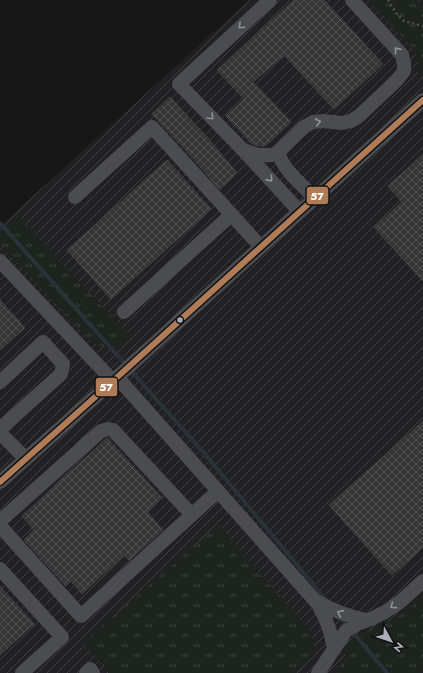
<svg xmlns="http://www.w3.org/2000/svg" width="423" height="673" font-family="Jost,sans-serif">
	<defs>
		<pattern id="industrial-furrows" width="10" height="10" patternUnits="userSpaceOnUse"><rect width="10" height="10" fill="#212123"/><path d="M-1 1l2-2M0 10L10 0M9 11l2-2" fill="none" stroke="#3e3f41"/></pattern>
		<pattern id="grass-tufts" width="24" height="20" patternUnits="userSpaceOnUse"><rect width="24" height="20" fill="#1d241e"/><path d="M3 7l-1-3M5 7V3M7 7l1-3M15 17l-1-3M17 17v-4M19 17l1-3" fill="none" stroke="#3b413d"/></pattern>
		<pattern id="building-cross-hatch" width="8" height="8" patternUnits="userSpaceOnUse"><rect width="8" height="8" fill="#353536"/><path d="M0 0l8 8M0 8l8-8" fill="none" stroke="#4f5051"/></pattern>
	</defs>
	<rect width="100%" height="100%" fill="#171717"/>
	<!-- industrial -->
	<path fill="url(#industrial-furrows)" d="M249,0H423V673H0V226Z"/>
	<!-- grass -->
	<path fill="url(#grass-tufts)" d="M369,0H416L423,8V70L417,75L419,68L417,57L410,45Z
		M18,216L130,336L120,346L104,347L91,341L0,245V234Z
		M218,525L310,631L314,647L307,662L294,673H109L83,643Z
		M423,596V669L420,673H337L345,656L349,644L363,633L376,629L405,612Z"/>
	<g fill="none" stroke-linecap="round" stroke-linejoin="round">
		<!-- stream -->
		<path stroke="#2a3239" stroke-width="4" d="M0,223L204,453L327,601
			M341,618L387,673"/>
	</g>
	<!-- building -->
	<path fill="url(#building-cross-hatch)" stroke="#3f4043" d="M294,0H324L383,64L334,109L284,55L253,82L291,122L270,142L265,145L259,146L251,143L226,116L244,99L217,70Z
		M170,97L207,137L237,173L219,189L192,157L152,114Z
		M423,154V281L374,227L402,202L388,186Z
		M167,160L211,209L111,299L67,250Z
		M0,300L25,328L0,350Z
		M423,421V547L392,575L329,505Z
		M107,438L162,498L147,512L163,530L129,560L124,555L82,594L71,581L66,586L24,540L34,530L22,516Z
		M0,586L34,624L0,655Z"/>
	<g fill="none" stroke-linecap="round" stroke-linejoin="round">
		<!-- path -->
		<path stroke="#4d4e52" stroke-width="2.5" stroke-dasharray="2 3" stroke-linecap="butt" d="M388,0L396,13L404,21L423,26"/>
		<!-- minor -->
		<path stroke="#4b4c50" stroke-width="14" d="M270,0L179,84L243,150L258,155H273L278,152L304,127L313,122L323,121L342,123L351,121L359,116L397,80L404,71V64L402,55L352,0
			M244,151L300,212
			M278,152C283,170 302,185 315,198
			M75,197L152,127L261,247
			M0,261L113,381
			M124,312L231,215
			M117,377L318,604C327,621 331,631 334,650
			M0,382L43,342L63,364L61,374L0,429
			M0,433L26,459
			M0,482L113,381L423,100
			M0,521L101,431L108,429L113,430L192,515
			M0,526L81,616L218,491
			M0,569L62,637L22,673
			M316,601C333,611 347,616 366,620
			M86,673L90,669L93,673
			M318,673L346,631L357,624L371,619L385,612L401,601L423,581"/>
		<defs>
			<path id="bus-1" d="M0,482L113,381L423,100"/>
		</defs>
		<!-- bus-1 casing -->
		<use href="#bus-1" stroke="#111113" stroke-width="9"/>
		<!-- bus-1 -->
		<use href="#bus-1" stroke="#b07c57" stroke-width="6"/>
	</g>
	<!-- one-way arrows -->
	<defs><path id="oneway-chevron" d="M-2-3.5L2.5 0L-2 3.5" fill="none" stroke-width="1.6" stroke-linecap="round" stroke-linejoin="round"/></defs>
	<g stroke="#8c9099">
		<use href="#oneway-chevron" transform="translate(241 26) rotate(137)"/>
		<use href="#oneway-chevron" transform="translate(397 50) rotate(-129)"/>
		<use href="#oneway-chevron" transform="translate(211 117) rotate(46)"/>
		<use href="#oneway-chevron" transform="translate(318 122) rotate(-11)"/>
		<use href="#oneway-chevron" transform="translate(270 179) rotate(48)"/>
		<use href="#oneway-chevron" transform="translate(393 606) rotate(144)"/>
		<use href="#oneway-chevron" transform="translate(340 613) rotate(-156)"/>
	</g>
	<!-- markers -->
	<circle fill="#a8adb8" stroke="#111113" stroke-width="1.5" cx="180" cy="320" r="3.5"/>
	<g stroke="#111113" stroke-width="1.5">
		<rect x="306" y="186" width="23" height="19" rx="4" fill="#b07c57"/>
		<rect x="95" y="377" width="23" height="20" rx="4" fill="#b07c57"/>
	</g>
	<g font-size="11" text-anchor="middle" font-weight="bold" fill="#fff">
		<text x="317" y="200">57</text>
		<text x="106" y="391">57</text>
	</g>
	<!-- north arrow -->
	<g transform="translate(391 641) rotate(130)" stroke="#111113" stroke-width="3" paint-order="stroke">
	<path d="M0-3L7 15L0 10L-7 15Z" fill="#a8adb8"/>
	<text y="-6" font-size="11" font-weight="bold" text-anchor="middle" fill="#a8adb8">N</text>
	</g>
</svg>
